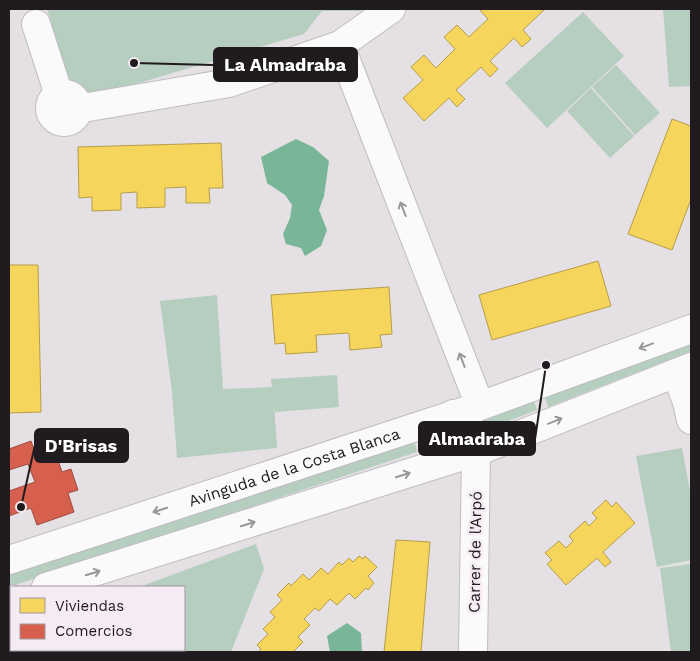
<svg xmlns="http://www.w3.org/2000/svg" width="700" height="661" font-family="'Work Sans',sans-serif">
	<rect width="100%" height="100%" fill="#e5e0e4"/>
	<!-- green -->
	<path fill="#b5cec0" d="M47,9H364L360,11H322L304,34L102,94L71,92Z
		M663,9H691V86L669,87Z
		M583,12L624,56L547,128L505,83Z
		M616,65L660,113L635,135L592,87Z
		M591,88L634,136L610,158L567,111Z
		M217,295L223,389L272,387L271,379L337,375L339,407L275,412L274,405L277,448L177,458L172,392L160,301Z
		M691,339V351L548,407L544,395Z
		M533,398L537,410L484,430L480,418Z
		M414,439L417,452L9,587V575Z
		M682,448L691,496V560L657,567L636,456Z
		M256,544L264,569L231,652H58V650H184V587H139Z
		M691,564V652H671L660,568Z"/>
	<!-- water -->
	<path fill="#79b698" d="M296,139L313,147L329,161L324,196L319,210L327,230L321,246L305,256L301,248L286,244L283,234L290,218L292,205L285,195L267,183L261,157Z
		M347,623L361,633L362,652H330L327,636Z"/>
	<!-- homes -->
	<path fill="#f6d55c" stroke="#b69d49" d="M479,9H545L523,30L531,39L522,47L514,38L490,61L498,69L490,77L481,67L456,90L465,99L457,107L449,98L424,121L403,98L423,80L411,67L424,55L436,68L455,49L444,37L457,25L469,37L488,19Z
		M672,119L691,126V199L672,250L628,234Z
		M221,143L223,188H209L210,203H186V187L165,188V207L137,208V192L121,193V210L92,211V197L79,198L78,147Z
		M598,261L611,306L492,340L479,295Z
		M9,265H38L41,412L9,413Z
		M389,287L392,334L380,335L382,347L350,350L349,333L316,335L317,352L286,354L285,343L275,344L271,295Z
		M606,500L612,507L616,502L635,523L603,552L611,562L605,567L597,558L566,585L547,564L552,560L545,553L559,541L566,548L573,541L569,536L585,521L589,526L597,518L592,513Z
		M396,540L430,542L421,652H384Z
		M359,556L363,559L365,556L377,567L368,576L374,583L368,590L366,588L355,599L349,593L337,605L330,599L319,611L315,608L304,619L310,625L298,637L303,642L293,652H258L261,649L257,645L268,634L263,629L275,617L270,612L282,600L277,595L289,583L291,586L303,574L309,580L321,568L328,574L339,562L342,565L349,558L353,562Z"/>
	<!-- shops -->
	<path fill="#d6604d" stroke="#9f4b3f" d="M31,441L38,460L56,454L62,472L71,469L78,490L68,493L74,512L37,525L31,508L9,516V491L35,482L28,464L9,470V449Z"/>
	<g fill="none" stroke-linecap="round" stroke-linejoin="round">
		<defs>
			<g id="minor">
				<path d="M36,24L59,95"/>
				<path d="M340,45L480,406"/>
				<circle cx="64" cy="108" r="14"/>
				<path d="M77,109L229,83L340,45L391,9"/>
				<path d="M676,373L687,402L691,420"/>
				<path d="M453,414L469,425L476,452L473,652"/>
				<path id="s1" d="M9,560L480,406L691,329"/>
				<path d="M46,587L476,452L691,367"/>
				<path d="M9,599H11"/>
			</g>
		</defs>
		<!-- minor casing -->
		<use href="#minor" stroke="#c0bcbf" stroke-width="30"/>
		<!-- minor -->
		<use href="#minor" stroke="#fbfafb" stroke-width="28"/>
	</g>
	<!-- one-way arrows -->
	<defs><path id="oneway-shaft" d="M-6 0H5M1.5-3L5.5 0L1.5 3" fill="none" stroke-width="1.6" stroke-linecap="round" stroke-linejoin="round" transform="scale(1.25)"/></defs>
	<g stroke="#989698">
		<use href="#oneway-shaft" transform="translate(403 209) rotate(-111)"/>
		<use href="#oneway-shaft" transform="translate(646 346) rotate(160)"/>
		<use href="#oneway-shaft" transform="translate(462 360) rotate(-111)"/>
		<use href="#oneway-shaft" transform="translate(555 421) rotate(-22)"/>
		<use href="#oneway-shaft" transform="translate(403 475) rotate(-17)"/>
		<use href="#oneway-shaft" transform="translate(160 510) rotate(162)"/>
		<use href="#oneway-shaft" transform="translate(248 524) rotate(-17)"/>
		<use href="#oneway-shaft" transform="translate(93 573) rotate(-17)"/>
	</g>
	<g text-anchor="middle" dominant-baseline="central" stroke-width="5" stroke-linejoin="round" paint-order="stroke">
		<!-- street labels -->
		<g font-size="16" fill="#1f1b1e" stroke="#f5ebf2">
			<text stroke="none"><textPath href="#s1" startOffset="300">Avinguda de la Costa Blanca</textPath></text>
			<text transform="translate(475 552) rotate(-89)">Carrer de l'Arpó</text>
		</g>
	</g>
	<!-- callouts -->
	<path fill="none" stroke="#1f1b1e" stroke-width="2" d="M134 63L214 65M546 365L535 439M21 507L35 445"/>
	<g fill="#1f1b1e" stroke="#f5ebf2" stroke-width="2">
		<circle cx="134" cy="63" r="5"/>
		<circle cx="546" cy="365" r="5"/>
		<circle cx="21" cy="507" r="5"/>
	</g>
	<g fill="#1f1b1e" stroke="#1f1b1e" stroke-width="2">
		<rect x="214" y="48" width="143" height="33" rx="5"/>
		<rect x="419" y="422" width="116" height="33" rx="5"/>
		<rect x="35" y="429" width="93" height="33" rx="5"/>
	</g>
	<g font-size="18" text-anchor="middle" font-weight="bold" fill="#fff">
		<text x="285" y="71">La Almadraba</text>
		<text x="477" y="445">Almadraba</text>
		<text x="81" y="452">D'Brisas</text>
	</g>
	<!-- border -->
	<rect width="700" height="661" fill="none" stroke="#1f1b1e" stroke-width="20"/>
	<!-- legend -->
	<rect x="10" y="586" width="175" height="65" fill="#f5ebf2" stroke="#9f989d"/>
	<rect x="20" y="598" width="25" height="15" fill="#f6d55c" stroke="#9f989d"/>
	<text x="55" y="611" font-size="15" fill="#1f1b1e">Viviendas</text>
	<rect x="20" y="624" width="25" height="15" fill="#d6604d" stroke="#9f989d"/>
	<text x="55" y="636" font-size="15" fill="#1f1b1e">Comercios</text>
</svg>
